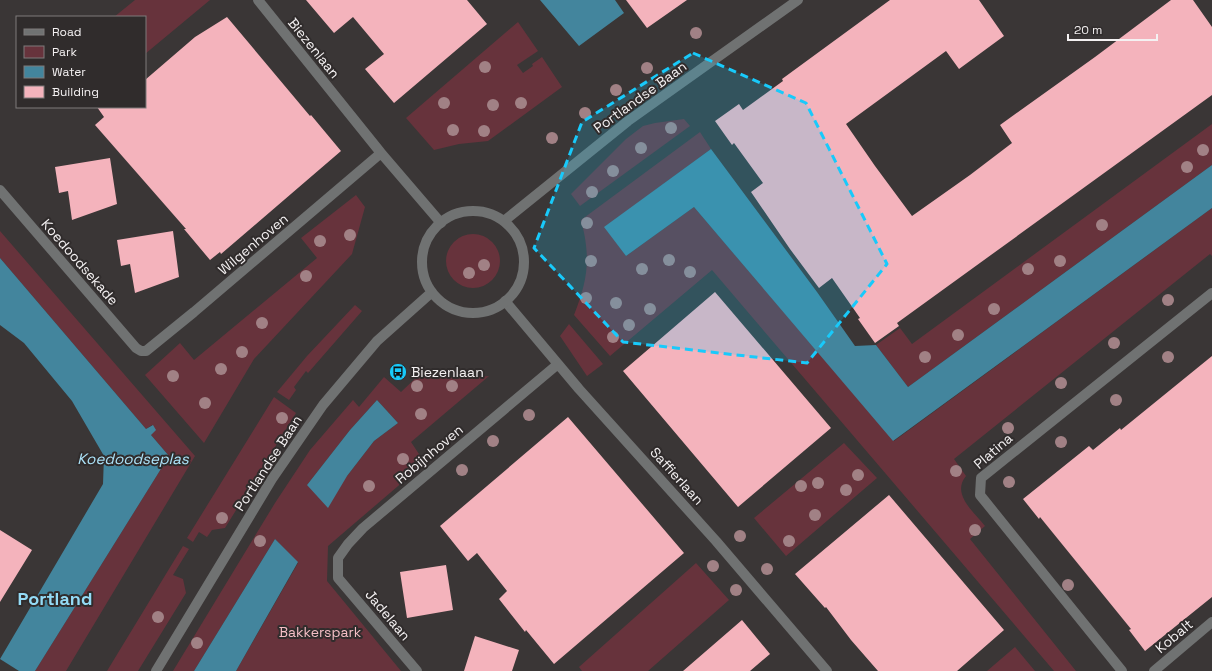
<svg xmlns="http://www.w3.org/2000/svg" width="1212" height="671" font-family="'Space Grotesk',sans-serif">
	<rect width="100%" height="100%" fill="#3a3636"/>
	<!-- green -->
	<path fill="#67333c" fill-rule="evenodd" d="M135,0H210L145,54V17H114Z
		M518,22L538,51L517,65L523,73L533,66L532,64L542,57L562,87L488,141L459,144L434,150L406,118Z
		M684,119L690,126L580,206L571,194L626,139L643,126L655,123Z
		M1212,124V165L908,387L876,345L900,328L912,344Z
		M700,132L711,149L605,227L626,256L694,207L894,441L1212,208V256L1210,254L954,459L966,476C951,494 974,512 985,526L970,539L1076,671H1054L712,270L610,356L574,315C588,279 591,258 581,220Z
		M356,195L365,207L352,254L254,359L204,443L145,375L180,343L194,360L317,258L301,238Z
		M0,231L195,456L66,671H35L169,456L151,435L152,425L146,429L0,258Z
		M446 261a27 27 0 1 1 54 0a27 27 0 1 1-54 0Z
		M355,305L362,311L308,373L306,371L294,387L296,390L289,400L277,392L307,356Z
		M569,324L603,364L587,376L560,336Z
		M424,370L445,377L469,378L489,376L411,442L425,463L328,546L327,581L401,671H236L298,563L275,539L194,671H173L275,503L310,450L353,400L359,407L384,377L401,392ZM377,400L398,423L374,441L347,476L307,485L350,430Z
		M274,397L296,413L225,528L212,530L207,537L199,532L193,542L187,538Z
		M844,443L877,478L786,556L754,518Z
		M183,546L189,549L173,575L183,579L186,593L138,671H107Z
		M696,563L729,600L648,671H582L579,667Z
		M1015,647L1035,671H987Z"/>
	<!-- water -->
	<path fill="#43859d" d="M540,0H615L624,13L579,46Z
		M711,149L817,292L855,346L876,345L908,387L1212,165V208L893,441L694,207L626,256L604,227Z
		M0,258L146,429L153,425L156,430L151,435L169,456L35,671H0V659L103,484L104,456L72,401L24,343L0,325Z
		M377,400L398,423L374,441L347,476L328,508L307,485L350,430Z
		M275,539L298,562L236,671H194Z"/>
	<!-- pier -->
	<path fill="#3a3636" d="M0,659L19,671H0Z"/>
	<!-- building -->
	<path fill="#f4b3bc" d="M306,0H467L487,24L394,103L365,69L384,54L353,17L334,33Z
		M626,0H687L647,28Z
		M890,0H979L1004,36L959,69L946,51L846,124L875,166L912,216L970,175L1012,143L1000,125L1095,57L1171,0H1193L1212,27V95L897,323L899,326L875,343L858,319L860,318L832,278L819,288L790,249L751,192L763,183L734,143L732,145L715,121L739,104L743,110L783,81L782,79Z
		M227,17L310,116L311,115L341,151L221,254L220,252L210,260L184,229H186L95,125L104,117L97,107H145V80L195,37Z
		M110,158L117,204L72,220L68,191L59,193L55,167Z
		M173,231L179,277L135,293L130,264L121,266L117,240Z
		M715,292L831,428L738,507L623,371Z
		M1212,356V597L1145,651L1129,630L1131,629L1040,517L1039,519L1023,499L1089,446L1093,450L1120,428L1121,430Z
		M568,417L684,553L554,664L526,630L525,632L499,599L507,591L477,553L468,561L440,526Z
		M889,495L1004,630L957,671H878L851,640L826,607L825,608L795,574Z
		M0,530L32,550L0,602Z
		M446,565L453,610L407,618L400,572Z
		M742,620L770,654L750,671H683Z
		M475,636L519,650L512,671H464Z"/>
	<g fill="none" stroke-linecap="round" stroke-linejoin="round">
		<!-- minor -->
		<path stroke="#707272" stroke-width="10" d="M258,0L381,153L441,223
			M0,190L136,348L141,351H146L194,312L381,153
			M505,301L579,389L716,541L827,671
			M417,671L338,578V558L348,544L363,528L558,364
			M1122,671L980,495L981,478L1212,293
			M1154,671L1212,622"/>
		<!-- tertiary -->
		<path stroke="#707272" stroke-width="10" d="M422 262a51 51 0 1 1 102 0a51 51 0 1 1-102 0Z
			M504,221L628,121L798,0
			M156,671L272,479L323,405L377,341L432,292"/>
	</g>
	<!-- trees -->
	<g fill="#a18185">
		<circle cx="696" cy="33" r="6"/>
		<circle cx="485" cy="67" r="6"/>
		<circle cx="647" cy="68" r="6"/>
		<circle cx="616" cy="90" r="6"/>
		<circle cx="444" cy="103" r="6"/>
		<circle cx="521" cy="103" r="6"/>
		<circle cx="493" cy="105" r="6"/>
		<circle cx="585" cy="113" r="6"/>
		<circle cx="671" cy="128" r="6"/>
		<circle cx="453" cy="130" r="6"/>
		<circle cx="484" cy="131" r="6"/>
		<circle cx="552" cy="138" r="6"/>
		<circle cx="641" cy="148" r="6"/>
		<circle cx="1203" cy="150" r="6"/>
		<circle cx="1187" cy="167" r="6"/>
		<circle cx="613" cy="171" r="6"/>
		<circle cx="592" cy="192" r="6"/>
		<circle cx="587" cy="223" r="6"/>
		<circle cx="1102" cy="225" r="6"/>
		<circle cx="350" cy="235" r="6"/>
		<circle cx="320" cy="241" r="6"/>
		<circle cx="669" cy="260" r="6"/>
		<circle cx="591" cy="261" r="6"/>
		<circle cx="1060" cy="261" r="6"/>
		<circle cx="484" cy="265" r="6"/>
		<circle cx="642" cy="269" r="6"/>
		<circle cx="1028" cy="269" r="6"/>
		<circle cx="690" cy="272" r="6"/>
		<circle cx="469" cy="273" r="6"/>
		<circle cx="306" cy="276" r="6"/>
		<circle cx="586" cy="298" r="6"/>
		<circle cx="1168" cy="300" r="6"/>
		<circle cx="616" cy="303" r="6"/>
		<circle cx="650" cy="309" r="6"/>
		<circle cx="994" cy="309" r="6"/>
		<circle cx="262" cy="323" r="6"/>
		<circle cx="629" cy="325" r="6"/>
		<circle cx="958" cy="335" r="6"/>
		<circle cx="613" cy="337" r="6"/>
		<circle cx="1114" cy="343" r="6"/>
		<circle cx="242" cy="352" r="6"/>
		<circle cx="925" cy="357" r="6"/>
		<circle cx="1168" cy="357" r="6"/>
		<circle cx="221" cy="369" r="6"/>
		<circle cx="173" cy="376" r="6"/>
		<circle cx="1061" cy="383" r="6"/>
		<circle cx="417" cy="386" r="6"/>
		<circle cx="452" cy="386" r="6"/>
		<circle cx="1116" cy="400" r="6"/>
		<circle cx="205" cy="403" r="6"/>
		<circle cx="421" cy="414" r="6"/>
		<circle cx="529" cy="415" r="6"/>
		<circle cx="282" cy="418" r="6"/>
		<circle cx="1008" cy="428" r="6"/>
		<circle cx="493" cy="441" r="6"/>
		<circle cx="1061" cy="442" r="6"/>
		<circle cx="403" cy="459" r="6"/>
		<circle cx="462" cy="470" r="6"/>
		<circle cx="956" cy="471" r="6"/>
		<circle cx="858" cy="475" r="6"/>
		<circle cx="1009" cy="482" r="6"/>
		<circle cx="818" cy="483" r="6"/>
		<circle cx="369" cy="486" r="6"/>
		<circle cx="801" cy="486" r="6"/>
		<circle cx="846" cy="490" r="6"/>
		<circle cx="815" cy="515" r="6"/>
		<circle cx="222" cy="518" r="6"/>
		<circle cx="975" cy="530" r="6"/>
		<circle cx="740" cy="536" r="6"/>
		<circle cx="260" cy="541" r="6"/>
		<circle cx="789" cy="541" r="6"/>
		<circle cx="713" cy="566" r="6"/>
		<circle cx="767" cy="569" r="6"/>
		<circle cx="1068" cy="585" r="6"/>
		<circle cx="736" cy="590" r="6"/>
		<circle cx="158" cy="617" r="6"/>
		<circle cx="197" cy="643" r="6"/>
	</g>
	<!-- marked area -->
	<path fill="#18cafb" fill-opacity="0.2" stroke="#18cafb" stroke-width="3" stroke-dasharray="8 5" stroke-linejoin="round" d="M693,53L806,103L887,264L807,363L623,342L534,248L582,122Z"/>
	<!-- icons -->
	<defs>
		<symbol id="bus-disc" viewBox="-11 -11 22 22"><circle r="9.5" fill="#18cafb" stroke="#302c2c"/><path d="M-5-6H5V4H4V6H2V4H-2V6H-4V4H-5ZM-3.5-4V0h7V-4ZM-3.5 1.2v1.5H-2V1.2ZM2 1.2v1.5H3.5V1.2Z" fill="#111"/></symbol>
	</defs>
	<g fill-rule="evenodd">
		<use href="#bus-disc" x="388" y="362" width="20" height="20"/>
	</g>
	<g text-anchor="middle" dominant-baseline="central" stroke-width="4" stroke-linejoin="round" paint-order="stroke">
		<!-- street labels -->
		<g font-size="14" fill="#f4f1f2" stroke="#302c2c">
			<text transform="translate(314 48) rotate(51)">Biezenlaan</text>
			<text transform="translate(640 97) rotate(-36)">Portlandse Baan</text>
			<text transform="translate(253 244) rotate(-40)">Wilgenhoven</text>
			<text transform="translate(80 262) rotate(49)">Koedoodsekade</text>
			<text transform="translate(993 451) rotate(-41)">Platina</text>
			<text transform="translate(429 454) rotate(-40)">Robijnhoven</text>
			<text transform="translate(268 463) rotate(-57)">Portlandse Baan</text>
			<text transform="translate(677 476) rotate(48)">Saffierlaan</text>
			<text transform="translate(388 615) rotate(50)">Jadelaan</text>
			<text transform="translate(1174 636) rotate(-40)">Kobalt</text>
		</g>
		<!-- poi labels -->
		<g font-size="14" fill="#f4f1f2" stroke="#302c2c" text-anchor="start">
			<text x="411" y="372">Biezenlaan</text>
		</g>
		<!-- park labels -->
		<g font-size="14" fill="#f5bec5" stroke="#302c2c">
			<text x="320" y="632">Bakkerspark</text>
		</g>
		<!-- water labels -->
		<g font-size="15" font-style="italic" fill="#ade4fa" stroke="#302c2c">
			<text x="133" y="458">Koedoodseplas</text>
		</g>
		<!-- district labels -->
		<g font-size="18" font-weight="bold" fill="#94dbf6" stroke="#302c2c">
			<text x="55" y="598">Portland</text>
		</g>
	</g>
	<!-- legend -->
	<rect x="16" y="16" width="130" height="92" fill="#302c2c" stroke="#7e7b7b"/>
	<rect x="24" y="29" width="20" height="6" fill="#707272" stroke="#7e7b7b"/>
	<text x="52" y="36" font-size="12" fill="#f4f1f2">Road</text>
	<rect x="24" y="46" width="20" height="12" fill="#67333c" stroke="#7e7b7b"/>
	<text x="52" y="56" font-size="12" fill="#f4f1f2">Park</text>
	<rect x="24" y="66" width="20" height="12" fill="#43859d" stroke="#7e7b7b"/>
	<text x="52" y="76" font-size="12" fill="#f4f1f2">Water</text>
	<rect x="24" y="86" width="20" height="12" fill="#f4b3bc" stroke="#7e7b7b"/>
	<text x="52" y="96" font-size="12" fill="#f4f1f2">Building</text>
	<!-- scale -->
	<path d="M1068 34v6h89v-6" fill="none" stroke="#f4f1f2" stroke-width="2"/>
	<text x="1074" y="34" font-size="12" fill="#f4f1f2" stroke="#302c2c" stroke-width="3" paint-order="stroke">20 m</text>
</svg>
